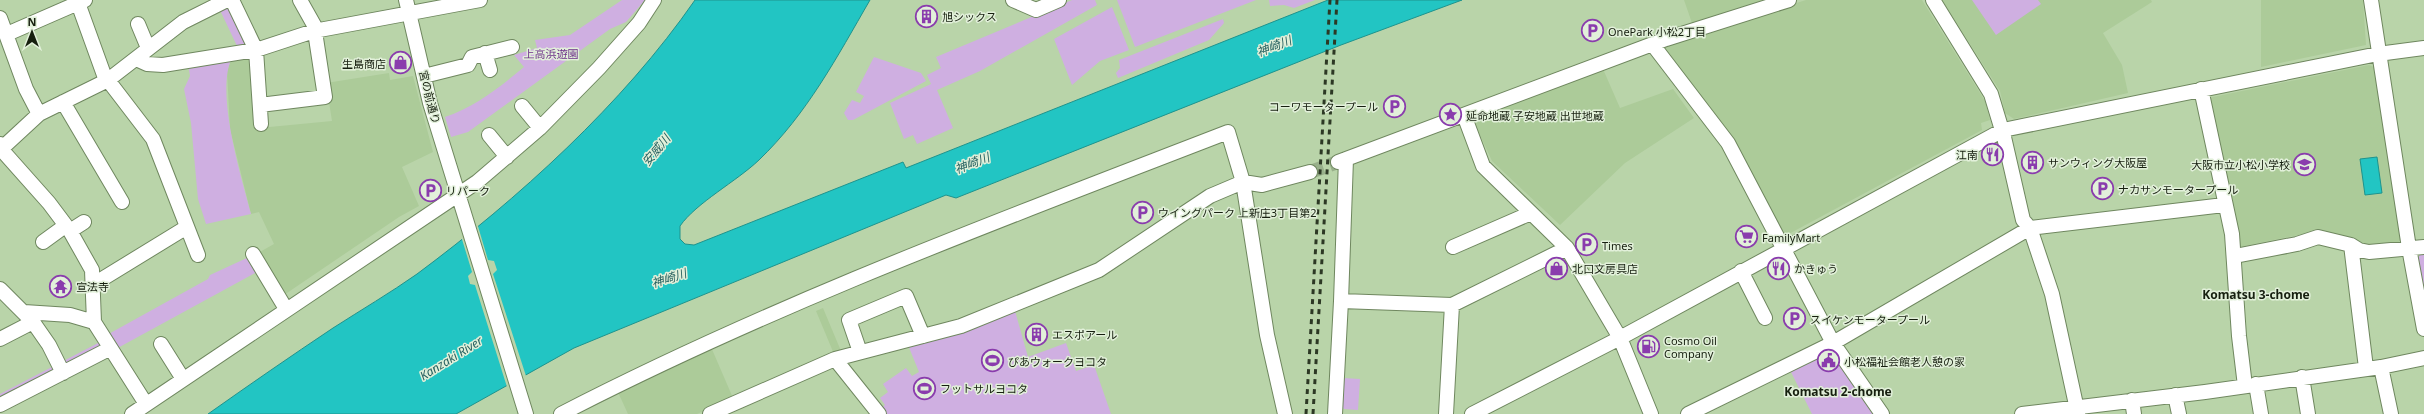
<svg xmlns="http://www.w3.org/2000/svg" width="2424" height="414" font-family="'Noto Sans','Noto Sans JP',sans-serif">
	<rect width="100%" height="100%" fill="#b9d4a9"/>
	<!-- built -->
	<path fill="#accb99" d="M1684,0H1769L1692,23Z
		M1806,0H1922L1985,101L1990,120L1981,123L1982,130L1785,236L1731,138L1664,50L1667,43Z
		M1942,0H2151L2152,2L2103,33L2122,65L2128,93L2014,119L2005,113L2000,91Z
		M2261,0H2363L2366,45L2261,67Z
		M254,56L259,128L332,121L326,83L389,73L390,80L413,76L433,152L402,167L419,206L399,217L284,295L258,253L274,244L259,212L251,214L230,129L227,71L231,60Z
		M2369,65L2374,67L2401,239L2397,244L2368,247L2318,231L2239,247L2208,98Z
		M1603,69L1620,108L1673,89L1694,118L1625,163L1560,225L1492,161L1473,120L1477,114Z
		M823,308L841,351L834,354L816,311Z
		M711,347L733,398L697,414H628L617,390Z"/>
	<!-- green -->
	<path fill="#cfafe1" d="M622,0H645L626,22L610,29L468,132L451,137L445,117C475,107 500,87 524,67L514,55L537,48L535,40L570,35Z
		M1072,0H1095L1097,5L980,71L937,90L953,128L917,144L913,135L904,139L890,103L931,84L927,75L941,68L936,57Z
		M1117,0H1256L1135,47Z
		M1269,0H1315L1294,8L1284,5L1270,6Z
		M1972,0H2038L2041,4L1996,35Z
		M230,2L250,46L238,48L219,8Z
		M1112,7L1129,50L1100,61L1072,85L1054,39Z
		M1223,19L1224,23L1209,40L1118,78L1116,73L1120,68L1119,60Z
		M874,57L921,73L926,81L853,120H848L844,113L852,100L860,103L864,96L856,92Z
		M231,60C216,95 241,176 251,214L206,224L198,199L191,123L184,89L190,76L188,64Z
		M2424,252V291L2418,257Z
		M249,257L257,272L114,350L0,401V394L100,342L105,336L208,279L210,275Z
		M1015,311L1028,357L1066,343L1076,371L1094,365L1111,414H884L880,409L885,405L880,398L888,392L883,384L906,368L912,376L919,372L908,345L960,334Z
		M1823,352L1834,355L1873,414H1812L1790,370Z
		M1343,378L1360,379L1358,410L1344,409L1341,405Z"/>
	<!-- water -->
	<path fill="#22c5c3" stroke="#1e938d" d="M695,0H870C837,57 807,114 759,160C737,181 696,203 680,226V239L685,244L694,245L903,162L906,168L1328,0H1462L1341,45L956,198L946,195L574,348L456,414H208C249,385 291,356 333,328C361,310 390,293 417,274C518,199 623,104 695,0Z
		M2377,157L2382,193L2365,195L2360,159Z"/>
	<!-- pier -->
	<path fill="#b9d4a9" d="M477,223L488,260L494,261L497,270L493,274L526,376L507,387L475,285L470,284L468,276L472,272L461,236Z"/>
	<g fill="none" stroke-linecap="round" stroke-linejoin="round">
		<!-- minor-tunnel -->
		<path stroke="#98b08a" stroke-width="14" stroke-dasharray="14 7" stroke-linecap="butt" d="M1310,172L1338,162"/>
		<defs>
			<path id="minor" d="M232,0L256,50L261,124
				M406,0L430,103L526,414
				M1013,0L1036,10L1059,0
				M1933,0L1991,94L2004,137L2023,220L2030,228L2052,294L2078,414
				M2371,0L2409,248L2424,329
				M78,3L104,75L153,139L198,255
				M0,18L26,89L39,114
				M138,24L148,48
				M7,34L85,0
				M1653,45L1728,143L1833,343L1882,414
				M485,53L490,70
				M136,59L147,64L163,65L256,50L314,31L480,0
				M424,76L468,65L472,57L512,47
				M2201,89L2232,234L2239,336L2245,386
				M63,102L122,202
				M260,105L325,97L314,25L300,0
				M522,106L540,128
				M1464,115L1483,166L1567,248L1620,338L1651,414
				M489,135L507,157
				M0,144L1,149L49,203L70,231L92,270L94,322L146,404
				M0,150L39,114L108,80L183,22L227,0
				M1338,162L1666,39L1789,0
				M70,231L84,222
				M43,242L65,226
				M2351,245L2366,368
				M1453,247L1531,213
				M253,254L286,309
				M2235,256L2297,244L2318,237L2351,245L2359,250L2369,252L2424,247
				M1741,271L1765,318
				M94,284L187,227
				M0,289L33,322L49,345L63,373
				M1341,301L1452,305L1567,248
				M24,312L70,315L94,322
				M0,339L33,322
				M161,344L183,379
				M860,352L849,320L906,296L923,336
				M835,359L879,414
				M2381,367L2391,414
				M2302,377L2308,414
				M2256,384L2261,414
				M2175,395L2179,414
				M2132,400L2134,414
				M0,405L109,349
				M132,414L477,182L540,128L599,68L639,23L654,0
				M561,414C776,303 1003,219 1228,132L1243,182L1267,335L1285,414
				M710,414L835,359L961,326L1099,270L1210,196L1243,182L1262,185L1310,172
				M1335,414L1341,301L1346,159
				M1446,414L1452,305
				M1472,414L1620,338L2003,130L2378,54L2424,48
				M1688,414L1833,343L2030,228L2224,205
				M2022,414L2205,392L2381,367L2424,358"/>
		</defs>
		<!-- minor casing -->
		<use href="#minor" stroke="#6f875f" stroke-width="16"/>
		<!-- minor -->
		<use href="#minor" stroke="#fff" stroke-width="14"/>
		<!-- rail -->
		<path stroke="#2c3824" stroke-width="3" stroke-dasharray="5 5" stroke-linecap="butt" d="M1306,414L1330,0
			M1313,414L1337,0"/>
	</g>
	<!-- icons -->
	<defs>
		<symbol id="building-ring" viewBox="-11 -11 22 22"><circle r="9.5" fill="#e2f0da" stroke="#8a3cad" stroke-width="1.5"/><path d="M-4-6H4V6H1V3H-1V6H-4ZM-2.5-4.3h1.7v1.8h-1.7ZM.8-4.3h1.7v1.8H.8ZM-2.5-1h1.7V.8h-1.7ZM.8-1h1.7V.8H.8Z" fill="#8a3cad"/></symbol>
		<symbol id="parking-ring" viewBox="-11 -11 22 22"><circle r="9.5" fill="#e2f0da" stroke="#8a3cad" stroke-width="1.5"/><path d="M-3.5-5.5H1a3.5 3.5 0 0 1 0 7H-1V5.5H-3.5ZM-1-3.4V-.6H.8a1.4 1.4 0 0 0 0-2.8Z" fill="#8a3cad"/></symbol>
		<symbol id="shop-ring" viewBox="-11 -11 22 22"><circle r="9.5" fill="#e2f0da" stroke="#8a3cad" stroke-width="1.5"/><path d="M-5-2.5h2.3a2.7 3.5 0 0 1 5.4 0H5L5.5 6h-11ZM-1.5-2.5h3a1.5 2.3 0 0 0-3 0Z" fill="#8a3cad"/></symbol>
		<symbol id="sight-ring" viewBox="-11 -11 22 22"><circle r="9.5" fill="#e2f0da" stroke="#8a3cad" stroke-width="1.5"/><path d="M0-6L1.8-2.2L6-1.7L2.9 1.2L3.7 5.4L0 3.3L-3.7 5.4L-2.9 1.2L-6-1.7L-1.8-2.2Z" fill="#8a3cad"/></symbol>
		<symbol id="restaurant-ring" viewBox="-11 -11 22 22"><circle r="9.5" fill="#e2f0da" stroke="#8a3cad" stroke-width="1.5"/><path d="M-5-6h1v4h1v-4h1v4h1v-4h1v5L-1.5 .5V6h-2V.5L-5-1ZM5-6V6H3V1.5H1.5Q1.5-4 5-6Z" fill="#8a3cad"/></symbol>
		<symbol id="school-ring" viewBox="-11 -11 22 22"><circle r="9.5" fill="#e2f0da" stroke="#8a3cad" stroke-width="1.5"/><path d="M0-5L7-2L0 1L-7-2ZM-4 1L0 2.5L4 1V4Q0 6-4 4Z" fill="#8a3cad"/></symbol>
		<symbol id="supermarket-ring" viewBox="-11 -11 22 22"><circle r="9.5" fill="#e2f0da" stroke="#8a3cad" stroke-width="1.5"/><path d="M-6-5.5h2.5l.6 2H6L4.5 2H-2.5L-4.4-4H-6ZM-1.5 3.2a1.3 1.3 0 1 0 .1 0ZM3 3.2a1.3 1.3 0 1 0 .1 0Z" fill="#8a3cad"/></symbol>
		<symbol id="temple-ring" viewBox="-11 -11 22 22"><circle r="9.5" fill="#e2f0da" stroke="#8a3cad" stroke-width="1.5"/><path d="M0-6L5-2H3V0L6.5 2.5H4V6H1.5V3h-3V6H-4V2.5H-6.5L-3 0V-2H-5Z" fill="#8a3cad"/></symbol>
		<symbol id="fuel-ring" viewBox="-11 -11 22 22"><circle r="9.5" fill="#e2f0da" stroke="#8a3cad" stroke-width="1.5"/><path d="M-5.5-6h7V0h2V4h1.3V-2.5L3-4.5l.8-.8L6-3V5H2.5V1h-1V6h-7ZM-4.2-4.7v3.2H.2V-4.7Z" fill="#8a3cad"/></symbol>
		<symbol id="stadium-ring" viewBox="-11 -11 22 22"><circle r="9.5" fill="#e2f0da" stroke="#8a3cad" stroke-width="1.5"/><path d="M0-5a6.5 5 0 1 0 0 10a6.5 5 0 1 0 0-10ZM-3.5-1.8h7v3.6h-7Z" fill="#8a3cad"/></symbol>
		<symbol id="civic-ring" viewBox="-11 -11 22 22"><circle r="9.5" fill="#e2f0da" stroke="#8a3cad" stroke-width="1.5"/><path d="M-.6-6.5H3V-4.5H.6V-3L4-1V1h2V6H-6V1h2V-1L-.6-3ZM-1.2 2.5V6h2.4V2.5Z" fill="#8a3cad"/></symbol>
	</defs>
	<g fill-rule="evenodd">
		<use href="#building-ring" x="914" y="4" width="25" height="25"/>
		<use href="#parking-ring" x="1580" y="18" width="25" height="25"/>
		<use href="#shop-ring" x="388" y="50" width="25" height="25"/>
		<use href="#parking-ring" x="1382" y="94" width="25" height="25"/>
		<use href="#sight-ring" x="1438" y="102" width="25" height="25"/>
		<use href="#restaurant-ring" x="1980" y="142" width="25" height="25"/>
		<use href="#building-ring" x="2020" y="150" width="25" height="25"/>
		<use href="#school-ring" x="2292" y="152" width="25" height="25"/>
		<use href="#parking-ring" x="2090" y="176" width="25" height="25"/>
		<use href="#parking-ring" x="418" y="178" width="25" height="25"/>
		<use href="#parking-ring" x="1130" y="200" width="25" height="25"/>
		<use href="#supermarket-ring" x="1734" y="224" width="25" height="25"/>
		<use href="#parking-ring" x="1574" y="232" width="25" height="25"/>
		<use href="#shop-ring" x="1544" y="256" width="25" height="25"/>
		<use href="#restaurant-ring" x="1766" y="256" width="25" height="25"/>
		<use href="#temple-ring" x="48" y="274" width="25" height="25"/>
		<use href="#parking-ring" x="1782" y="306" width="25" height="25"/>
		<use href="#building-ring" x="1024" y="322" width="25" height="25"/>
		<use href="#fuel-ring" x="1636" y="334" width="25" height="25"/>
		<use href="#stadium-ring" x="980" y="348" width="25" height="25"/>
		<use href="#civic-ring" x="1816" y="348" width="25" height="25"/>
		<use href="#stadium-ring" x="912" y="376" width="25" height="25"/>
	</g>
	<g text-anchor="middle" dominant-baseline="central" stroke-width="3" stroke-linejoin="round" paint-order="stroke">
		<!-- poi labels -->
		<g font-size="11" fill="#161f0f" stroke="#e2f0da" text-anchor="start">
			<text x="942" y="16">旭シックス</text>
			<text x="1608" y="31">OnePark 小松2丁目</text>
			<text x="386" y="63" text-anchor="end">生島商店</text>
			<text x="1378" y="106" text-anchor="end">コーワモータープール</text>
			<text x="1466" y="115">延命地蔵 子安地蔵 出世地蔵</text>
			<text x="1978" y="154" text-anchor="end">江南</text>
			<text x="2048" y="162">サンウィング大阪屋</text>
			<text x="2290" y="164" text-anchor="end">大阪市立小松小学校</text>
			<text x="2118" y="189">ナカサンモータープール</text>
			<text x="446" y="190">リパーク</text>
			<text x="1158" y="212">ウイングパーク 上新庄3丁目第2</text>
			<text x="1762" y="237">FamilyMart</text>
			<text x="1602" y="245">Times</text>
			<text x="1572" y="268">北口文房具店</text>
			<text x="1794" y="268">かきゅう</text>
			<text x="76" y="286">宣法寺</text>
			<text x="1810" y="319">スイケンモータープール</text>
			<text x="1052" y="334">エスポアール</text>
			<text x="1664" y="340">Cosmo Oil<tspan x="1664" dy="13">Company</tspan></text>
			<text x="1008" y="361">ぴあウォークヨコタ</text>
			<text x="1844" y="361">小松福祉会館老人憩の家</text>
			<text x="940" y="388">フットサルヨコタ</text>
		</g>
		<!-- park labels -->
		<g font-size="11" fill="#6c2d88" stroke="#e2f0da">
			<text x="551" y="53">上高浜遊園</text>
		</g>
		<!-- street labels -->
		<g font-size="11" fill="#161f0f" stroke="#e2f0da">
			<text transform="translate(430 97) rotate(76)">宮の前通り</text>
		</g>
		<!-- water labels -->
		<g font-size="12" font-style="italic" fill="#266160" stroke="#e2f0da">
			<text transform="translate(1274 46) rotate(-21)">神崎川</text>
			<text transform="translate(656 150) rotate(-50)">安威川</text>
			<text transform="translate(972 163) rotate(-21)">神崎川</text>
			<text transform="translate(669 278) rotate(-18)">神崎川</text>
			<text transform="translate(451 358) rotate(-32)">Kanzaki River</text>
		</g>
		<!-- neighbourhood labels -->
		<g font-size="12" font-weight="bold" fill="#161f0f" stroke="#e2f0da">
			<text x="2256" y="294">Komatsu 3-chome</text>
			<text x="1838" y="391">Komatsu 2-chome</text>
		</g>
	</g>
	<!-- north arrow -->
	<g transform="translate(32 32)" stroke="#e2f0da" stroke-width="3" paint-order="stroke">
	<path d="M0-3L7 15L0 10L-7 15Z" fill="#161f0f"/>
	<text y="-6" font-size="11" font-weight="bold" text-anchor="middle" fill="#161f0f">N</text>
	</g>
</svg>
